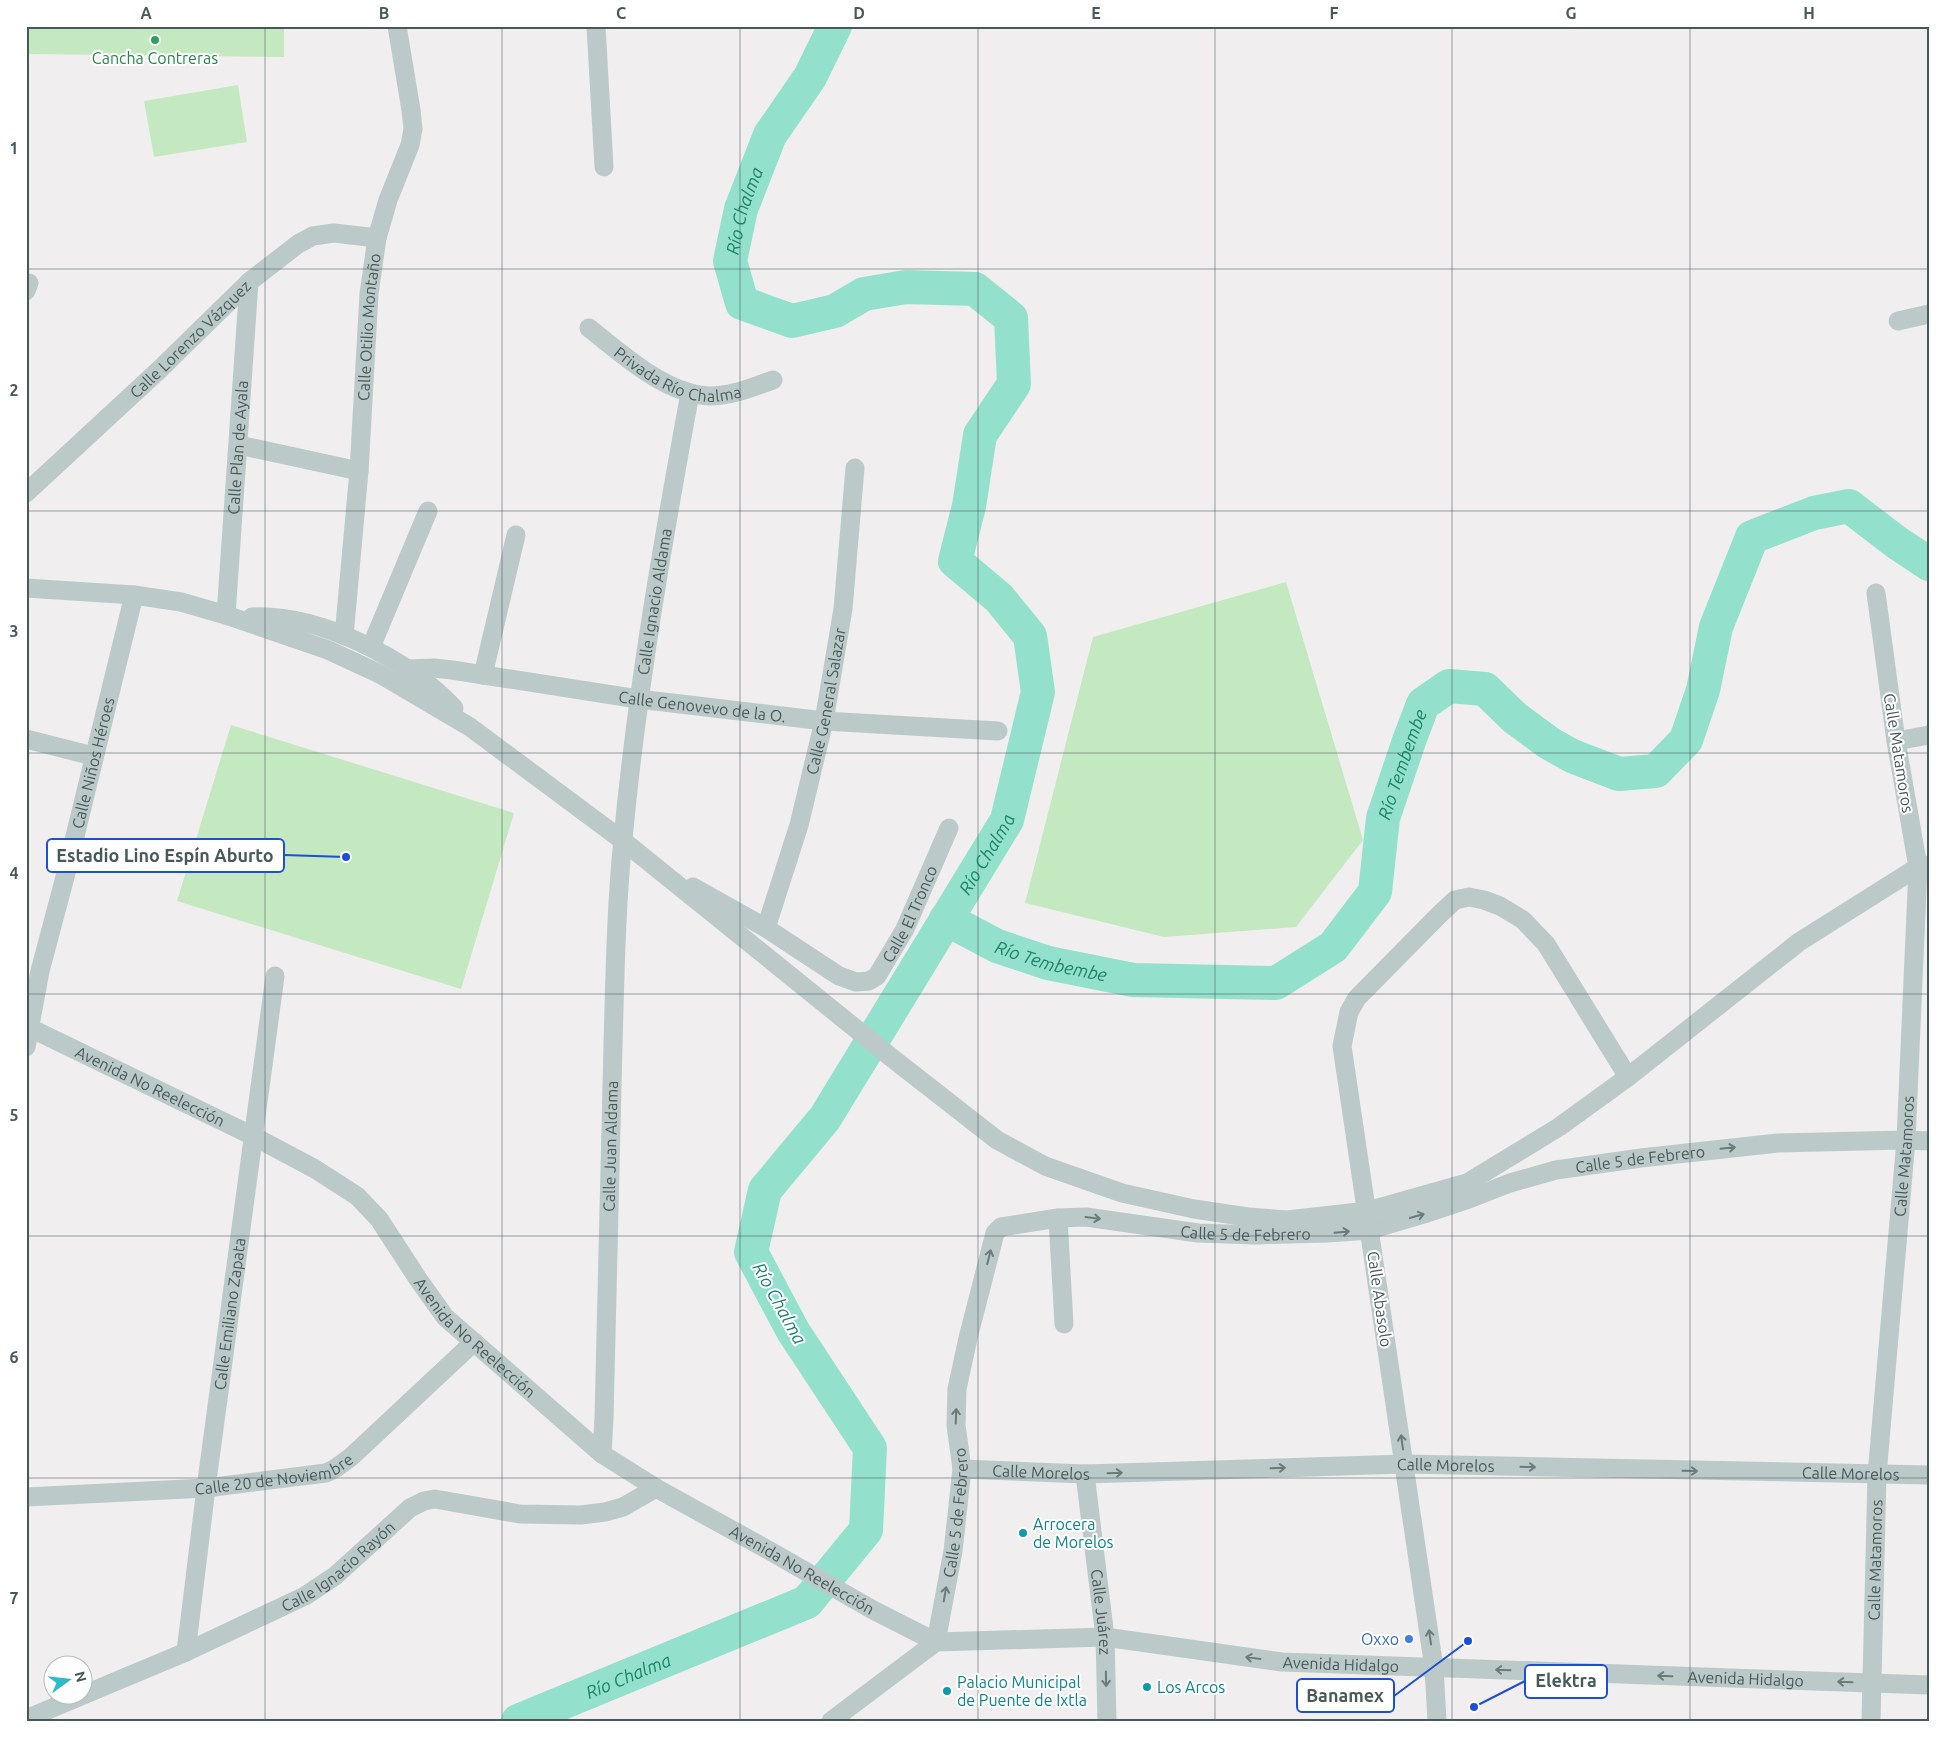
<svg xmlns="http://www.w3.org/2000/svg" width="1955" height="1747" font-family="Ubuntu,sans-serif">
	<rect width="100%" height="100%" fill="#f0eeef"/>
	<!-- park -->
	<path fill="#c4e9c1" d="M26,26H284V57L26,54Z
		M238,85L247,142L154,157L144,101Z
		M1286,582L1363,840L1296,927L1164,937L1025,903L1093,637Z
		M231,725L514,813L461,989L177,901Z"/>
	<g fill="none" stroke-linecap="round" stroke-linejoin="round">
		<!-- river -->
		<g stroke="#93e1cc" stroke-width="34">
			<path id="s1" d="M946,919L997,946L1048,963L1133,980L1276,983L1333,947L1375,892L1383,818L1409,741L1423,704L1449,686L1485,689L1515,718L1549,743L1572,756L1619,774L1656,771L1686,740L1703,690L1716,627L1752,537L1814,513L1849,506L1896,542L1929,564"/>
			<path id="s2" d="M518,1721L807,1602L866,1530L870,1448L793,1331L751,1252L765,1190L825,1118L1007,820L1038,692L1030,636L999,598L955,561L969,506L980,435L1014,384L1011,318L975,289L906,287L864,294L835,311L792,321L742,303L730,261L741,209L770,135L810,77L835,26"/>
		</g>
		<!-- minor -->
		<g stroke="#bbc9c9" stroke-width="19">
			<path d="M596,26L604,167"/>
			<path d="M26,291L29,283"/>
			<path d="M1898,321L1929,314"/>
			<path id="s3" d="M589,328C622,354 665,394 709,396C732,396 753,387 773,380"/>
			<path d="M239,445L359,471"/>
			<path id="s4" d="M26,493L159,370L249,282L298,244L313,236L334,233L377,238"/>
			<path d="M26,588L134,595L181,602L226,615L328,650L380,674L470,727L622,840L892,1058L997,1140L1045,1166L1122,1193L1194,1209L1248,1217L1287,1220L1368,1211L1467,1183L1559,1127L1628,1077L1799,942L1918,867L1929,865"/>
			<path id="s5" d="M226,615L249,282"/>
			<path d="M252,617C320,614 408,659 454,708"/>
			<path id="s6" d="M344,636L359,471L369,294L377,238L388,200L410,145L413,129L411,110L397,26"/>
			<path d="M371,647L428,511"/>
			<path id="s7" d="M409,669L434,668L452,670L638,699L824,721L998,731"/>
			<path d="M483,675L516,535"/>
			<path d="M26,739L93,756"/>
			<path d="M1896,741L1929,735"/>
			<path id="s8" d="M693,887L766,928L839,976L856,982L869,981L877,976L905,929L949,828"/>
			<path id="s9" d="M766,928L799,825L824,721L843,609L855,468"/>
			<path id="s10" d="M26,1026L253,1136L315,1169L357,1196L379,1219L418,1279L445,1317L602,1454L656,1488L770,1551L873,1610L936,1642L1105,1637L1282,1662L1929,1685"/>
			<path id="s11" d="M26,1047L40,971L65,877L134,595"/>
			<path d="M1058,1218L1064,1324"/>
			<path id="s12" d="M602,1454L604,1418C607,1294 609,1170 613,1045C615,977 616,907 623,839C637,689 663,541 690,393"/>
			<path id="s13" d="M962,1469L1085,1474L1405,1464L1929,1475"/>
			<path id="s14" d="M1085,1474L1105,1637L1107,1721"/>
			<path id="s15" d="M26,1497L206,1488L326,1473L336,1468L351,1457L474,1342"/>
			<path id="s16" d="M936,1642L953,1551L962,1469L956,1425L957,1389L968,1338L995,1233L1001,1227L1058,1218L1086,1217L1198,1233L1255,1235L1327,1233L1370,1230L1424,1214L1469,1199L1510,1183L1556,1170L1641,1158L1778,1143L1906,1140L1929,1141"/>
			<path id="s17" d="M186,1652L206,1488L275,976"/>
			<path id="s18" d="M26,1719L186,1652L305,1596L335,1576L410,1508L424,1501L435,1499L520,1514L581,1515L605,1512L623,1507L656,1488"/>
			<path d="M831,1721L936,1642"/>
			<path d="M1437,1721L1434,1668L1342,1046L1349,1012L1357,998L1440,914L1455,900L1469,897L1484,900L1500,906L1523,920L1546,944L1628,1077"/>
			<path id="s19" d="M1871,1721L1877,1475L1906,1140L1918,867L1896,741L1876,593"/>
		</g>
	</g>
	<!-- one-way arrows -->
	<defs><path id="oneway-shaft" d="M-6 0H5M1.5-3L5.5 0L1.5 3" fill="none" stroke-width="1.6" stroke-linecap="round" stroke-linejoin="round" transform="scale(1.25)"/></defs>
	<g stroke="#6a7b7b">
		<use href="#oneway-shaft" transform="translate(1728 1148) rotate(-6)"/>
		<use href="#oneway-shaft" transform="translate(1417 1216) rotate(-16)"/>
		<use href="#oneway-shaft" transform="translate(1093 1218) rotate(7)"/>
		<use href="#oneway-shaft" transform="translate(1342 1232) rotate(-5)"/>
		<use href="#oneway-shaft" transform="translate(989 1257) rotate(-76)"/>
		<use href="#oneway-shaft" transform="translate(956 1416) rotate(-88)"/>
		<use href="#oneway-shaft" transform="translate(1402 1442) rotate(-98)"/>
		<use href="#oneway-shaft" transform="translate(1528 1467) rotate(1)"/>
		<use href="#oneway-shaft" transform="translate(1278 1468) rotate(-2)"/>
		<use href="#oneway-shaft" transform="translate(1690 1471) rotate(1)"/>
		<use href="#oneway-shaft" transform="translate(1115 1473) rotate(-2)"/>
		<use href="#oneway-shaft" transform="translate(945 1594) rotate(-80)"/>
		<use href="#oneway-shaft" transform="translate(1430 1637) rotate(-98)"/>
		<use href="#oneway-shaft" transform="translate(1253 1658) rotate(-172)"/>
		<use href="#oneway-shaft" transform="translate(1503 1670) rotate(-178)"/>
		<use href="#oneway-shaft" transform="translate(1665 1676) rotate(-178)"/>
		<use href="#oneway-shaft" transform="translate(1106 1679) rotate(89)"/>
		<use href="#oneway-shaft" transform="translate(1845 1682) rotate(-178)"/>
	</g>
	<!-- grid -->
	<path fill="none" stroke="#485959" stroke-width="1" stroke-opacity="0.55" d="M265,26V1721M502,26V1721M740,26V1721M978,26V1721M1215,26V1721M1452,26V1721M1690,26V1721M26,269H1929M26,511H1929M26,753H1929M26,994H1929M26,1236H1929M26,1478H1929"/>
	<!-- markers -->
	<circle fill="#2e9e5b" stroke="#fff" stroke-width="2" cx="155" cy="40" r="5"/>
	<g fill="#0f9aa8" stroke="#fff" stroke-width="2">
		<circle cx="1023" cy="1533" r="5"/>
		<circle cx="1147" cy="1687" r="5"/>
		<circle cx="947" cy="1691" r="5"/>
	</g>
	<circle fill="#3f7fe0" stroke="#fff" stroke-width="2" cx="1409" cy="1639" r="5"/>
	<g text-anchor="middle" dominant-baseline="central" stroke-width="4" stroke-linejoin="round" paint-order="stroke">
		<!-- leisure labels -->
		<g font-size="16" fill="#27864d" stroke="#fff">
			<text x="155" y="58">Cancha Contreras</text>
		</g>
		<!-- street labels -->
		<g font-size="16" fill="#485959" stroke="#fff">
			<text stroke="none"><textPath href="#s6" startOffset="310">Calle Otilio Montaño</textPath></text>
			<text stroke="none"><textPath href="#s4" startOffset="225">Calle Lorenzo Vázquez</textPath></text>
			<text stroke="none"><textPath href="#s3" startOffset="104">Privada Río Chalma</textPath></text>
			<text stroke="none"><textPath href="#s5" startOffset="168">Calle Plan de Ayala</textPath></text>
			<text stroke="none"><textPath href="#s12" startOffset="855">Calle Ignacio Aldama</textPath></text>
			<text stroke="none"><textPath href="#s9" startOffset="235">Calle General Salazar</textPath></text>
			<text stroke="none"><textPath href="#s7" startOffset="296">Calle Genovevo de la O.</textPath></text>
			<text transform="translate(1899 753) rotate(81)">Calle Matamoros</text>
			<text stroke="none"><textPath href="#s11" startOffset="292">Calle Niños Héroes</textPath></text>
			<text stroke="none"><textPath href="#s8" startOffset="282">Calle El Tronco</textPath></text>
			<text stroke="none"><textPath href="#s10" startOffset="138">Avenida No Reelección</textPath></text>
			<text stroke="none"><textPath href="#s12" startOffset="308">Calle Juan Aldama</textPath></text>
			<text stroke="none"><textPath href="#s19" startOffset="566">Calle Matamoros</textPath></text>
			<text stroke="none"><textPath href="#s16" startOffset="1076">Calle 5 de Febrero</textPath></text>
			<text stroke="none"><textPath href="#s16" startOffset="671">Calle 5 de Febrero</textPath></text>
			<text transform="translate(1380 1299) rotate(82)">Calle Abasolo</text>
			<text stroke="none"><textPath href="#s17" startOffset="341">Calle Emiliano Zapata</textPath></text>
			<text stroke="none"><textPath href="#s10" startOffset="558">Avenida No Reelección</textPath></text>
			<text stroke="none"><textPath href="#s13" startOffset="484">Calle Morelos</textPath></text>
			<text stroke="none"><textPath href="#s15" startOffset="250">Calle 20 de Noviembre</textPath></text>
			<text stroke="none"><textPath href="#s13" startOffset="79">Calle Morelos</textPath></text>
			<text stroke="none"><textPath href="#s13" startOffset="889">Calle Morelos</textPath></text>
			<text stroke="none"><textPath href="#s16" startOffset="131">Calle 5 de Febrero</textPath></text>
			<text stroke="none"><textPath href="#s19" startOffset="161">Calle Matamoros</textPath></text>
			<text stroke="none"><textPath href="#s18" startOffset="349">Calle Ignacio Rayón</textPath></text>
			<text stroke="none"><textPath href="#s10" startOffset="962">Avenida No Reelección</textPath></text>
			<text stroke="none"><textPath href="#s14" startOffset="139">Calle Juárez</textPath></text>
			<text stroke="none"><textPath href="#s10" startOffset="1521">Avenida Hidalgo</textPath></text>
			<text stroke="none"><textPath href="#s10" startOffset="1926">Avenida Hidalgo</textPath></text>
		</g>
		<!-- culture labels -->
		<g font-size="16" fill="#0d838f" stroke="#fff" text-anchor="start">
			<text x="1033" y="1524">Arrocera<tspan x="1033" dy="18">de Morelos</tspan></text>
			<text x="957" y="1682">Palacio Municipal<tspan x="957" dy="18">de Puente de Ixtla</tspan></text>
			<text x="1157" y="1687">Los Arcos</text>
		</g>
		<!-- shop labels -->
		<g font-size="16" fill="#366cbe" stroke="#fff" text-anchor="end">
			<text x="1399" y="1639">Oxxo</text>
		</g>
		<!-- water labels -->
		<g font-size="18" font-style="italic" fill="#1b8368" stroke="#fff">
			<text stroke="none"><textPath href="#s2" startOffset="2159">Río Chalma</textPath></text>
			<text stroke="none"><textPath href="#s1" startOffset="609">Río Tembembe</textPath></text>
			<text stroke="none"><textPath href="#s2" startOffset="1184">Río Chalma</textPath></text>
			<text stroke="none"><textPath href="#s1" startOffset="114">Río Tembembe</textPath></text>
			<text transform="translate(780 1303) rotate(61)">Río Chalma</text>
			<text stroke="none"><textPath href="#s2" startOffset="119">Río Chalma</textPath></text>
		</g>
	</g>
	<!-- callouts -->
	<path fill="none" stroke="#1d4ed8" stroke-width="2" d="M346 857L284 855M1474 1707L1525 1681M1468 1641L1394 1696"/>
	<g fill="#1d4ed8" stroke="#fff" stroke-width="2">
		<circle cx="346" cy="857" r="5"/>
		<circle cx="1474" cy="1707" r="5"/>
		<circle cx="1468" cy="1641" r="5"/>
	</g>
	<g fill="#fff" stroke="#1d4ed8" stroke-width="2">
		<rect x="47" y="839" width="237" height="33" rx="5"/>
		<rect x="1525" y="1665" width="82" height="33" rx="5"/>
		<rect x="1297" y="1679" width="97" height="33" rx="5"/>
	</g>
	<g font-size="18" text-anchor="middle" font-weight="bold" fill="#485959">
		<text x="165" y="862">Estadio Lino Espín Aburto</text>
		<text x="1566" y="1687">Elektra</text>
		<text x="1345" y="1702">Banamex</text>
	</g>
	<!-- border -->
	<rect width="1955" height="1747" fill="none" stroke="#ffffff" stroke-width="55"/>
	<!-- north arrow -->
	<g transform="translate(68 1680) rotate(75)"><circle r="24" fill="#ffffff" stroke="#b6bdbd"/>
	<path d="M0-4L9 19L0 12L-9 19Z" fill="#2ebbc9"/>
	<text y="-8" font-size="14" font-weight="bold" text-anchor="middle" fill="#485959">N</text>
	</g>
	<rect x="28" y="28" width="1900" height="1692" fill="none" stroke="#485959" stroke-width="2"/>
	<g font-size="16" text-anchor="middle" font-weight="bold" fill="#485959">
		<text x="146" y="19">A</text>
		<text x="384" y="19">B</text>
		<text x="621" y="19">C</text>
		<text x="859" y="19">D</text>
		<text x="1096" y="19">E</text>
		<text x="1334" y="19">F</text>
		<text x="1571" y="19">G</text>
		<text x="1809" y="19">H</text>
		<text x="14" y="154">1</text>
		<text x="14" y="396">2</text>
		<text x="14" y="637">3</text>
		<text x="14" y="879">4</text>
		<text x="14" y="1121">5</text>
		<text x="14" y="1363">6</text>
		<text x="14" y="1604">7</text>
	</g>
</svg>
